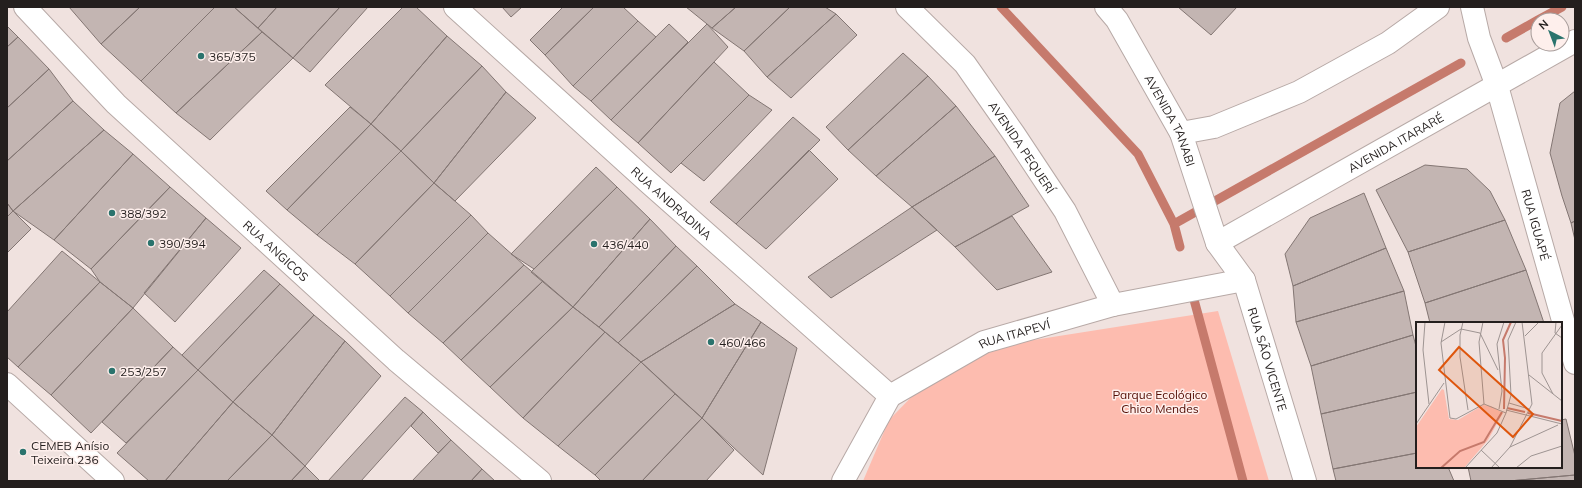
<svg xmlns="http://www.w3.org/2000/svg" width="1582" height="488" font-family="Mulish,sans-serif">
	<rect width="100%" height="100%" fill="#f0e2df"/>
	<!-- green -->
	<path fill="#fdbcaf" d="M1218,311L1269,481H863L889,420L925,383L996,346Z"/>
	<g fill="none" stroke-linecap="round" stroke-linejoin="round">
		<!-- stream -->
		<path stroke="#c67a6c" stroke-width="9" d="M1001,7L1138,154L1174,224L1180,247
			M1538,20L1562,7
			M1506,38L1538,20
			M1174,224L1461,63
			M1193,296L1243,481"/>
	</g>
	<!-- building -->
	<path fill="#c3b5b2" stroke="#837673" d="M69,7H140L101,44Z
		M140,7H215L141,81L101,44Z
		M215,7H234L262,32L176,113L141,81Z
		M234,7H277L258,28Z
		M277,7H340L293,58L258,28Z
		M340,7H368L310,72L293,58Z
		M403,7H416L447,36L371,124L325,85Z
		M502,7H522L511,17Z
		M563,7H594L545,55L530,40Z
		M594,7H623L638,21L573,86L545,55Z
		M686,7H736L712,28Z
		M736,7H790L744,51L712,28Z
		M790,7H825L836,14L767,77L744,51Z
		M1178,7H1237L1211,35Z
		M836,14L857,35L791,98L767,77Z
		M638,21L656,37L591,101L573,86Z
		M669,24L688,42L611,120L591,101Z
		M707,24L728,47L638,143L611,120Z
		M7,26L18,37L7,47Z
		M262,32L293,58L210,140L176,113Z
		M447,36L482,66L401,151L371,124Z
		M18,37L49,69L7,108V47Z
		M903,53L928,76L848,150L826,127Z
		M714,62L749,95L671,173L638,143Z
		M482,66L506,92L434,183L401,151Z
		M49,69L73,101L7,161V108Z
		M928,76L956,106L876,176L848,150Z
		M1575,91V221L1571,223L1562,196L1550,153L1560,103Z
		M506,92L536,118L455,201L434,183Z
		M749,95L772,110L704,181L681,163Z
		M73,101L104,130L13,211L7,203V161Z
		M956,106L995,156L912,207L876,176Z
		M350,107L371,124L287,210L266,191Z
		M793,117L820,140L736,224L710,202Z
		M371,124L401,151L317,235L287,210Z
		M104,130L133,154L54,240L13,211Z
		M809,150L838,179L766,249L736,224Z
		M401,151L434,183L355,264L317,235Z
		M133,154L170,187L91,269L54,240Z
		M995,156L1029,206L955,247L912,207Z
		M1425,165L1467,169L1490,191L1505,220L1408,252L1376,190Z
		M596,167L617,187L534,269L511,254Z
		M434,183L471,215L390,296L355,264Z
		M170,187L206,218L133,308L100,282L91,269Z
		M617,187L650,219L573,307L531,272Z
		M1364,193L1386,248L1293,286L1285,254L1310,218Z
		M7,203L13,211L7,217Z
		M912,207L937,230L831,298L808,277Z
		M13,211L31,229L7,253V217Z
		M471,215L488,233L408,313L390,296Z
		M1012,216L1052,272L997,290L955,247Z
		M206,218L241,248L175,322L144,293Z
		M650,219L676,246L599,327L573,307Z
		M1505,220L1526,270L1425,303L1408,252Z
		M1575,221V240L1571,223Z
		M488,233L524,265L443,343L408,313Z
		M676,246L697,266L618,343L599,327Z
		M1386,248L1404,291L1296,322L1293,286Z
		M62,251L100,282L18,367L7,357V312Z
		M524,265L543,281L461,360L443,343Z
		M697,266L735,304L641,362L618,343Z
		M264,270L280,284L198,370L182,355Z
		M1526,270L1544,323H1430L1425,303Z
		M543,281L573,307L490,387L461,360Z
		M100,282L133,308L51,395L18,367Z
		M280,284L314,315L233,402L198,370Z
		M1404,291L1413,335L1311,366L1296,322Z
		M735,304L761,322L702,418L641,362Z
		M573,307L605,332L523,418L490,387Z
		M133,308L173,347L91,433L51,395Z
		M314,315L345,341L272,435L233,402Z
		M761,322L797,348L763,475L702,418Z
		M605,332L641,362L558,446L523,418Z
		M1413,335L1417,350V392L1321,414L1311,366Z
		M345,341L381,376L305,466L272,435Z
		M173,347L198,370L126,443L102,422Z
		M641,362L675,394L595,475L558,446Z
		M198,370L233,402L165,481H149L117,453Z
		M1417,392V453L1333,469L1321,414Z
		M675,394L702,418L642,481H601L595,475Z
		M405,397L423,412L361,481H328Z
		M233,402L272,435L227,481H165Z
		M423,412L451,440L438,453L411,426Z
		M702,418L734,450L706,481H642Z
		M1566,419L1575,456V475L1509,481H1471L1468,467H1561V420Z
		M272,435L305,466L291,481H227Z
		M451,440L482,469L471,481H412Z
		M1417,453V467H1448L1454,481H1336L1333,469Z
		M305,466L320,481H291Z
		M482,469L495,481H471Z
		M1575,475V481H1509Z"/>
	<g fill="none" stroke-linecap="round" stroke-linejoin="round">
		<defs>
			<g id="minor">
				<path id="s1" d="M25,7L116,104L396,360L540,481"/>
				<path id="s2" d="M455,7L647,181L890,396"/>
				<path id="s3" d="M907,7L965,64L1014,134L1065,211L1113,305"/>
				<path id="s4" d="M1106,7L1117,20L1181,133L1217,243L1244,280L1305,481"/>
				<path id="s5" d="M1472,7L1479,38L1497,86L1575,363"/>
				<path d="M1181,133L1214,127L1299,92L1388,43L1438,7"/>
				<path id="s6" d="M1217,243L1575,41"/>
				<path d="M7,384L113,481"/>
				<path id="s7" d="M843,481L890,396L984,342L1113,305L1244,280"/>
			</g>
		</defs>
		<!-- minor casing -->
		<use href="#minor" stroke="#b7a9a6" stroke-width="24"/>
		<!-- minor -->
		<use href="#minor" stroke="#fff" stroke-width="22"/>
	</g>
	<!-- markers -->
	<g fill="#2a736d" stroke="#feefec" stroke-width="1.5">
		<circle cx="201" cy="56" r="4"/>
		<circle cx="112" cy="213" r="4"/>
		<circle cx="151" cy="243" r="4"/>
		<circle cx="594" cy="244" r="4"/>
		<circle cx="711" cy="342" r="4"/>
		<circle cx="112" cy="371" r="4"/>
		<circle cx="23" cy="452" r="4"/>
	</g>
	<g text-anchor="middle" dominant-baseline="central" stroke-width="3" stroke-linejoin="round" paint-order="stroke">
		<!-- poi labels -->
		<g font-size="12" fill="#241f1e" stroke="#feefec" text-anchor="start">
			<text x="209" y="56">365/375</text>
			<text x="120" y="213">388/392</text>
			<text x="159" y="243">390/394</text>
			<text x="602" y="244">436/440</text>
			<text x="719" y="342">460/466</text>
			<text x="120" y="371">253/257</text>
			<text x="31" y="445">CEMEB Anísio<tspan x="31" dy="14">Teixeira 236</tspan></text>
		</g>
		<!-- street labels -->
		<g font-size="12" fill="#241f1e" stroke="#feefec">
			<text stroke="none"><textPath href="#s4" startOffset="131">AVENIDA TANABI</textPath></text>
			<text stroke="none"><textPath href="#s6" startOffset="205">AVENIDA ITARARÉ</textPath></text>
			<text stroke="none"><textPath href="#s3" startOffset="182">AVENIDA PEQUERÍ</textPath></text>
			<text stroke="none"><textPath href="#s2" startOffset="292">RUA ANDRADINA</textPath></text>
			<text stroke="none"><textPath href="#s5" startOffset="227">RUA IGUAPÉ</textPath></text>
			<text stroke="none"><textPath href="#s1" startOffset="350">RUA ANGICOS</textPath></text>
			<text stroke="none"><textPath href="#s7" startOffset="237">RUA ITAPEVÍ</textPath></text>
			<text stroke="none"><textPath href="#s4" startOffset="391">RUA SÃO VICENTE</textPath></text>
		</g>
		<!-- park labels -->
		<g font-size="12" fill="#530d04" stroke="#feefec">
			<text x="1160" y="394">Parque Ecológico<tspan x="1160" dy="14">Chico Mendes</tspan></text>
		</g>
	</g>
	<!-- overview -->
	<g transform="translate(1416 322)">
		<rect width="146" height="146" fill="#f0e2df"/>
		<path d="M26,67L28,68L33,97L42,98L67,83L75,84L87,91L72,118L48,146H0V105Z" fill="#fdbcaf"/>
		<path fill="none" stroke="#c67a6c" stroke-width="2" d="M91,86L109,90M88,87L89,36L87,18L95,0M112,91L146,99M25,146L44,129L68,120L86,90"/>
		<path fill="none" stroke="#9e9492" stroke-width="1" d="M9,0L7,28L13,82M29,0L25,21L34,96L40,97L68,82L90,91M47,0L44,13V35L52,88M67,0L63,20L68,82M140,0L139,11L146,16M109,14L123,0M25,20L45,7L64,11L82,48M146,33V51M113,53L146,79M137,72L126,51V31L146,3M93,81L113,87M83,87L86,69L81,22L88,0M90,88L146,102M0,102L28,61M94,125L116,82L106,0M65,128L84,146M49,146L81,111L90,91L95,73L92,18L100,0M75,146L94,125L142,103M100,146L115,134L146,124"/>
		<path fill="#de560d" fill-opacity="0.15" stroke="#de560d" stroke-width="2" d="M43,25L117,92L97,115L23,48Z"/>
		<rect width="146" height="146" fill="none" stroke="#241f1e" stroke-width="2"/>
	</g>
	<!-- border -->
	<rect width="1582" height="488" fill="none" stroke="#241f1e" stroke-width="16"/>
	<!-- north arrow -->
	<g transform="translate(1550 32) rotate(318)"><circle r="19" fill="#feefec" stroke="#a79c9a"/>
	<path d="M0-3L7 15L0 10L-7 15Z" fill="#2a736d"/>
	<text y="-6" font-size="11" font-weight="bold" text-anchor="middle" fill="#241f1e">N</text>
	</g>
</svg>
